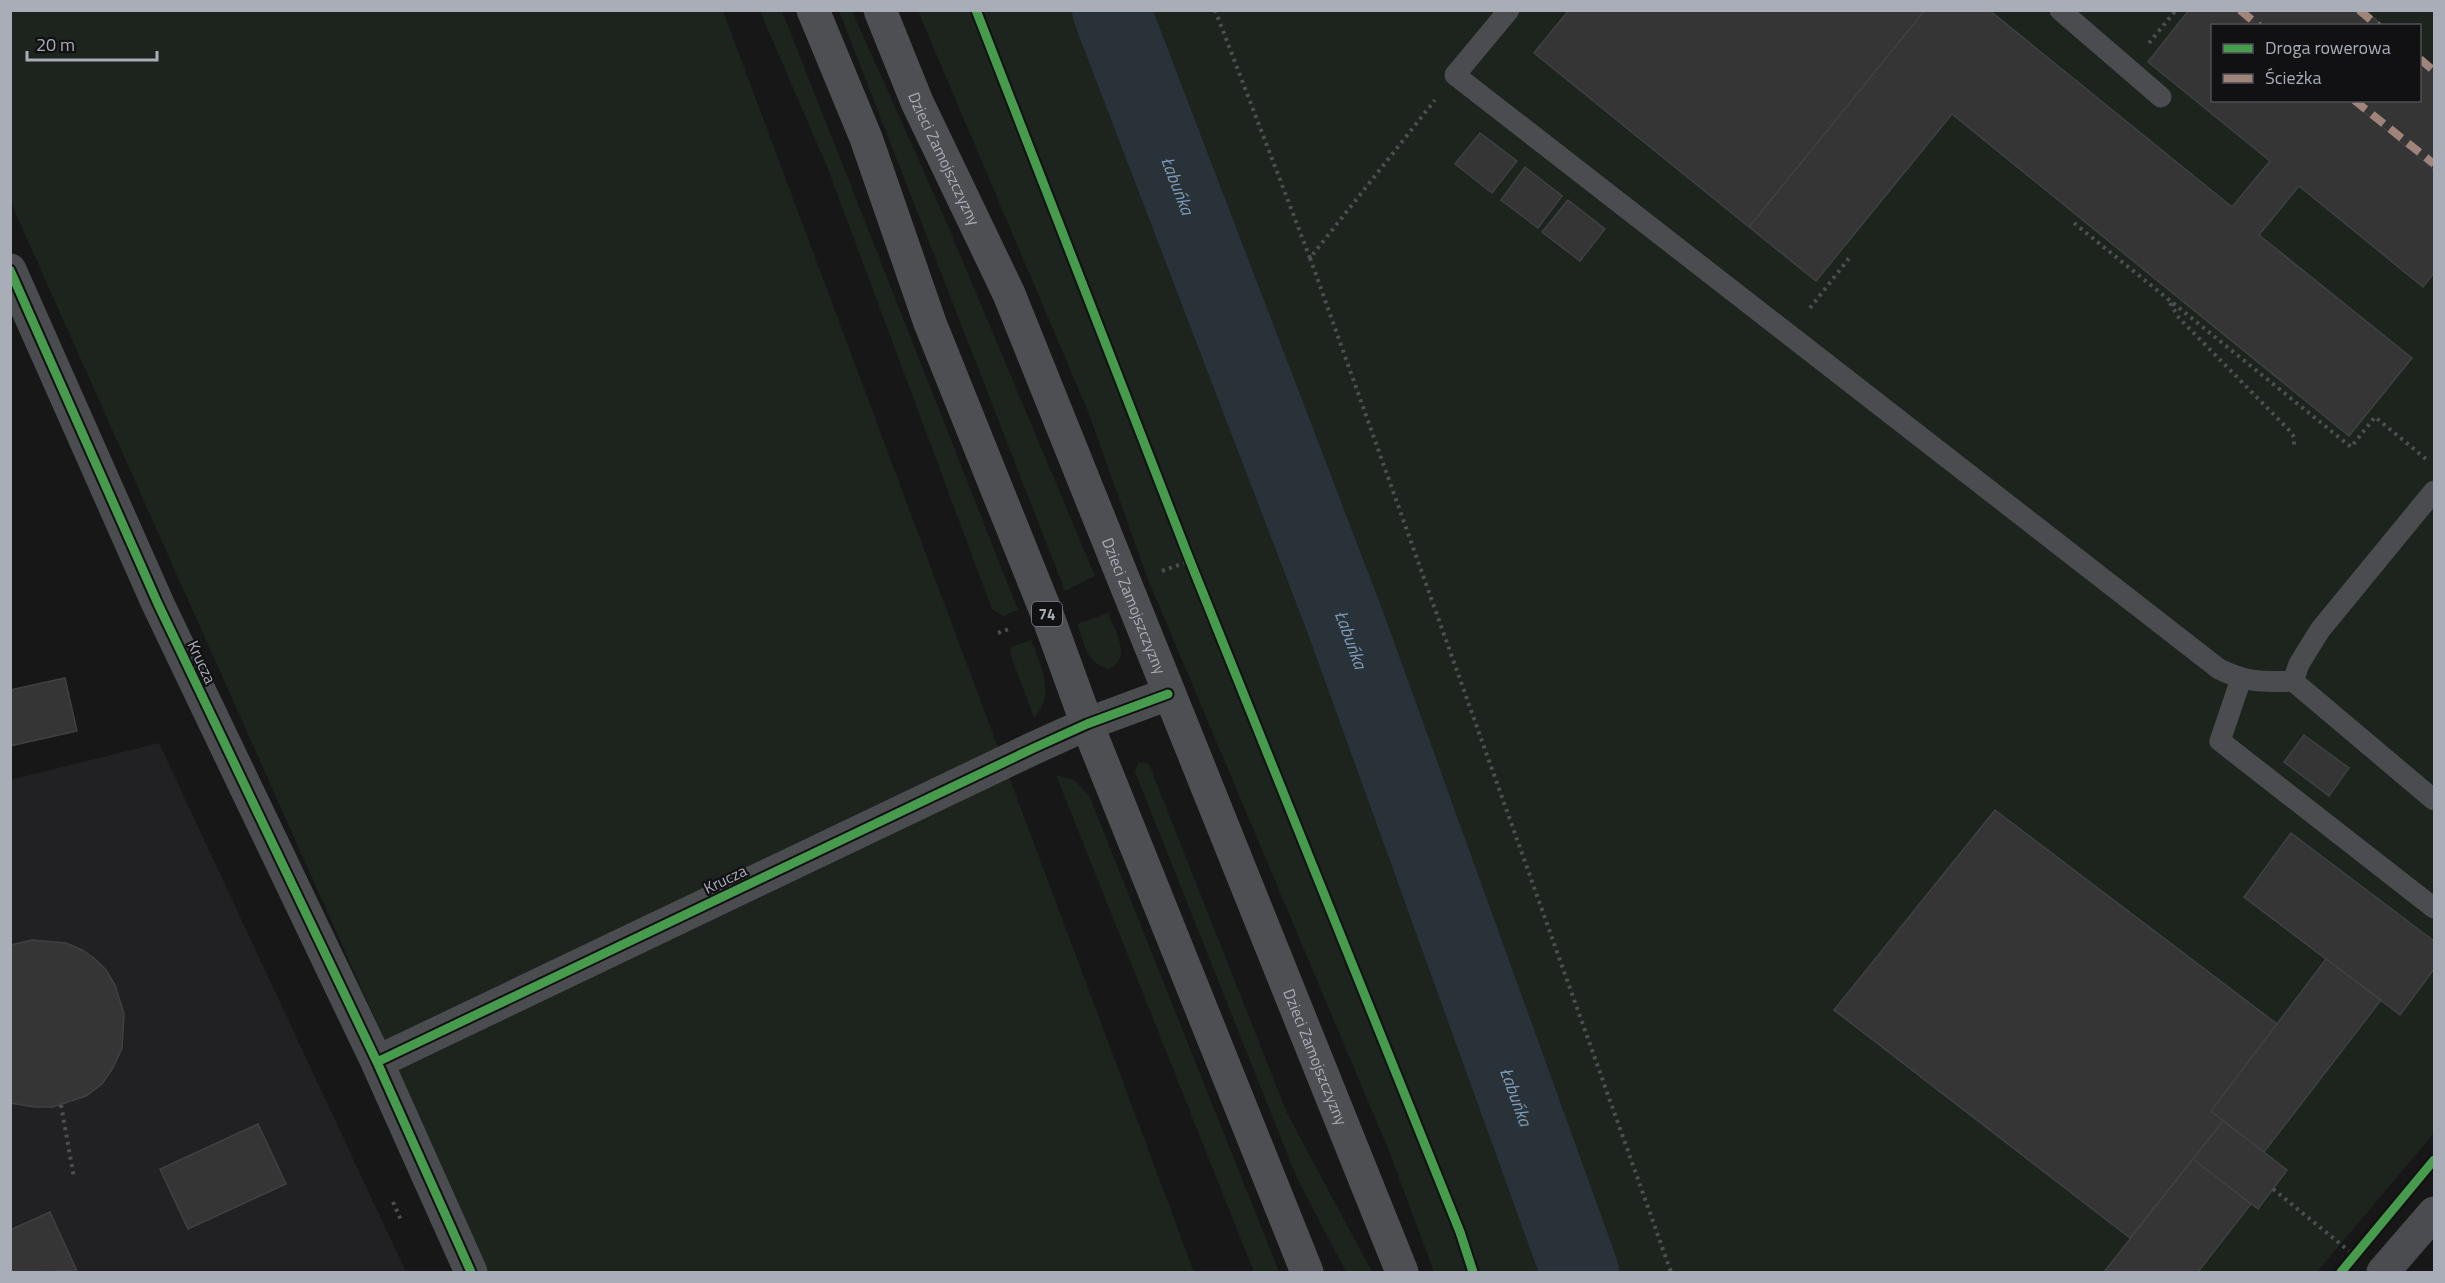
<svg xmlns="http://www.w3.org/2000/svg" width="2445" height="1283" font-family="'Titillium Web',sans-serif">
	<rect width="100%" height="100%" fill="#171717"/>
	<!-- built -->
	<path fill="#212123" d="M159,743L406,1272H11L10,780Z"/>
	<!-- green -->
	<path fill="#1d241e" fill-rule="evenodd" d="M10,11H723L1194,1272H488L11,203Z
		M760,11H782L1018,610L1003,616L992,609L828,169Z
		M839,11H852L945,219L1095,576L1065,591Z
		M918,11H2434V1133L2317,1272H1434L1389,1151L1147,577L1089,414ZM2212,26H2420V100H2212Z
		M1108,613C1115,631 1132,656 1110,669C1086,665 1085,644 1077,624Z
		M1031,640C1041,666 1056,694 1034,718L1010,653L1012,647Z
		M1139,762L1149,764L1287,1113L1372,1272H1346L1296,1176L1135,772Z
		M1056,775L1074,780L1089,795L1279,1272H1254Z"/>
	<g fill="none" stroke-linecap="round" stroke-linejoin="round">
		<!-- river -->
		<path stroke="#2a3239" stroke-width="78" id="s1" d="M1111,10L1346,624L1580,1272"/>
	</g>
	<!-- building -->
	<path fill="#353536" stroke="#3f4043" stroke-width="1.5" d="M1569,10H1925L1749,227L1534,53Z
		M1925,10H1989L2232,207L2270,161L2148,62L2189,10H2239L2257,26H2212V100H2350L2434,170V273L2423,287L2299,186L2259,235L2412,358L2349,436L1952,114L1816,281L1749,227Z
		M2239,10H2365L2383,26H2257Z
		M2420,55L2434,67V170L2350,100H2420Z
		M1480,133L1517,161L1492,193L1455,164Z
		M1525,167L1562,196L1538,228L1501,200Z
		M1568,200L1605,229L1580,261L1542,232Z
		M65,678L77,731L10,746V690Z
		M2304,735L2349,768L2329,796L2284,762Z
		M1995,810L2277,1024L2211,1111L2223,1121L2130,1238L1834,1010Z
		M2291,833L2434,941V969L2400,1015L2244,897Z
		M32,940L66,943L82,950L94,958L106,970L115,985L124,1014L122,1048L113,1068L102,1084L86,1096L53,1107H35L10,1103V945Z
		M2326,959L2381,1000L2264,1152L2211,1111Z
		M2223,1121L2287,1170L2258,1209L2193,1159Z
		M258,1124L286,1184L188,1229L160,1169Z
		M2193,1159L2251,1204L2198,1272H2104Z
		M50,1212L77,1271L10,1272V1230Z"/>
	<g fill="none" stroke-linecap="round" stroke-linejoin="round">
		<!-- path -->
		<path stroke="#4d4e52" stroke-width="4" stroke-dasharray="3 4.5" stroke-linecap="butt" d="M1215,10L1310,258L1435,100
			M2149,43L2176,10
			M2074,223L2351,447L2375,417L2426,459
			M1310,258L1671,1272
			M2170,303L2179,318L2289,430L2294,437V448
			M1810,308L1850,257
			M1162,571L1190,561
			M998,633L1012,628
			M61,1105L74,1178
			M2273,1189L2349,1251
			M393,1202L401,1220"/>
		<!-- service -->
		<path stroke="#4b4c50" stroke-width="21" d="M1509,10L1455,75L2219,669C2248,683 2261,682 2293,681L2434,800
			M2060,10L2161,97
			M2241,679L2220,741L2434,908
			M2293,681L2299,664L2320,630L2434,491"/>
		<!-- minor -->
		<path stroke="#4b4c50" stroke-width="33" d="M10,270L158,604L377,1062L471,1272
			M377,1062L1034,748L1087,724L1168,694
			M2383,1272L2434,1213"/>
		<!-- primary -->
		<g stroke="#4d4f52" stroke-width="33">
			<path d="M813,10L866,138L930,323L1047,614L1087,724L1307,1272"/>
			<path id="s2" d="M880,10L917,102L1009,294L1402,1272"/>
		</g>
		<!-- quiet -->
		<path stroke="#a18479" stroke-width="8" stroke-dasharray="15 8" stroke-linecap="butt" d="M2240,10L2259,26
			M2359,10L2378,26
			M2420,59L2434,71
			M2354,100L2434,164"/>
		<defs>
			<path id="cycleway" d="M976,10L1190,561L1460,1232L1473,1272
				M10,270L158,604L377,1062L471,1272
				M377,1062L1034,748L1087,724L1168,694
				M2341,1272L2434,1160"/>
		</defs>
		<!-- cycleway casing -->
		<use href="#cycleway" stroke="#111113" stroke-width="13"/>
		<!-- cycleway -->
		<use href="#cycleway" stroke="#469c4c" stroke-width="9"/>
	</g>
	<g text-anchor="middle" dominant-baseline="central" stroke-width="4.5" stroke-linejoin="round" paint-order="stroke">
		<!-- shield labels -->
		<rect fill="#111113" stroke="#7b7e86" stroke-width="1.5" x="1032" y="602" width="30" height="24" rx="4.5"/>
		<g font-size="15" font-weight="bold" fill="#a8adb8">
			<text x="1047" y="614">74</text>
		</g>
		<!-- street labels -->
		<g font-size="16" fill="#a8adb8" stroke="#111113">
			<text stroke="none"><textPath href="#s2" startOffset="162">Dzieci Zamojszczyzny</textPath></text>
			<text stroke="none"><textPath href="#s2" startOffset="648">Dzieci Zamojszczyzny</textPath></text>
			<text transform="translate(202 662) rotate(65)">Krucza</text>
			<text transform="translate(725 879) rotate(-26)">Krucza</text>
			<text stroke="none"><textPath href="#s2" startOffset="1134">Dzieci Zamojszczyzny</textPath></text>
		</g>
		<!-- water labels -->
		<g font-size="18" font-style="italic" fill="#7f9bb4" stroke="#111113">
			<text stroke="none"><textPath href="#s1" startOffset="188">Łabuńka</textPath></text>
			<text stroke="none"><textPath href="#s1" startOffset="674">Łabuńka</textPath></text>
			<text stroke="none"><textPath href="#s1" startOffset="1160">Łabuńka</textPath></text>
		</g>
	</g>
	<!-- border -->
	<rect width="2445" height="1283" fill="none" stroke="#a8adb8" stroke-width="24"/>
	<!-- legend -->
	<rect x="2211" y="24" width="210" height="78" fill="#111113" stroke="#4d4f55" stroke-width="1.5"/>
	<rect x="2223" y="44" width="30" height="9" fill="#469c4c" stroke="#4d4f55" stroke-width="1.5"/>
	<text x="2265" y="54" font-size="18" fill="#a8adb8">Droga rowerowa</text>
	<rect x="2223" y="74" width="30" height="9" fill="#a18479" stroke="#4d4f55" stroke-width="1.5"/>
	<text x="2265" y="84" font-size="18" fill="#a8adb8">Ścieżka</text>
	<!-- scale -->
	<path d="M27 51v9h130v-9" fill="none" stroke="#a8adb8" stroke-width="3"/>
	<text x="36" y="51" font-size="18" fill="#a8adb8" stroke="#111113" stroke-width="4.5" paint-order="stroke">20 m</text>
</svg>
